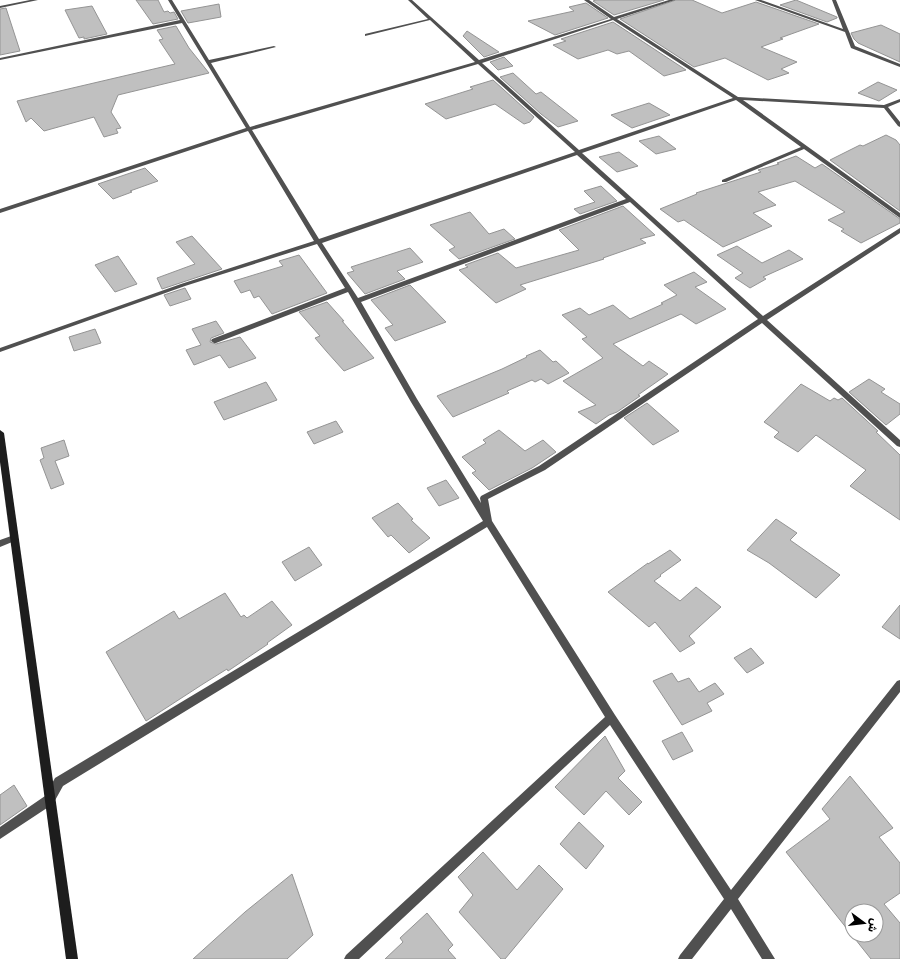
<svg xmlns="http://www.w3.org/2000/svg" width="900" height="959" font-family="Rubik,Cairo,sans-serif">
	<rect width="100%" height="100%" fill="#fff"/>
	<!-- building -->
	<path fill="#c0c0c0" stroke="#949494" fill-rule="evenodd" d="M136,0H158L164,12L168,11L170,13L174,12L178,19L153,24Z
		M596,0H664L614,15L593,1Z
		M676,0H692L722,13L756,2L819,24L780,38L783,39L761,47L797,62L781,69L789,73L768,80L725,58L694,67L620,19Z
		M796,0L837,17V18L827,22L780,5Z
		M586,3L608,18L555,35L528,21L574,11L569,7Z
		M219,4L221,17L188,23L181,11Z
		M92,6L107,34L84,39V37L79,38L65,10Z
		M6,8L20,51L0,55V9Z
		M613,22L686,70L664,76L629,51L617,54L608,50L578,59L553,45L566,41L561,39Z
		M881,25L900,34V62L858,43L854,39L851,33Z
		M176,26L189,48L209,73L118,95L111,112L121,128L116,129L118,133L104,137L94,117L44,131L31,118L26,122L17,101L175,64L159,40L163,39L157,30Z
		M467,31L499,52L484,57L463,36Z
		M504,57L513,66L498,70L490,62Z
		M513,73L536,94L541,92L578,121L558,127L541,114L500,77Z
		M493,80L534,117L530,122L524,124L495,104L446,119L425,104L473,89L470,87Z
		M878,82L897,90L879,101L858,93Z
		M649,103L670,115L632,128L611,115Z
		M886,135L896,140L900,145V211L830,160L860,145L863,146Z
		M659,136L676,149L656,154L639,141Z
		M619,152L638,166L617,172L599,157Z
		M796,156L815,168L822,164L900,219V223L861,243L841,231L844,229L828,220L845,212L795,181L758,192L776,205L753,213L772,226L723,247L684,220L678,222L660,209L697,194L696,193L761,172L758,170L779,164L777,163Z
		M145,168L158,181L130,191L132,192L113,199L98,184Z
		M601,186L617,201L580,214L574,209L595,202L584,191Z
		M623,206L655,235L640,239L646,243L603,258L604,259L520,285L526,289L496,303L459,270L468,267L465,265L498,253L516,268L579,250L559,230Z
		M470,212L489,234L504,229L515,239L459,259L449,250L455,247L430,225Z
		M192,236L222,269L162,289L157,278L195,264L176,242Z
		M737,246L762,263L789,250L803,259L763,277L766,279L750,288L735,278L743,273L717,255Z
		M410,248L423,262L397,271L405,279L365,294L347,273L354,271L351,267Z
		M299,255L327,293L272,314L259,296L254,298L250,290L241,293L234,281L283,266L279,261Z
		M118,256L137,284L115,292L95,265Z
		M694,272L707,282L695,287L726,309L696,324L681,314L613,344L643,366L649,361L668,374L638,395L640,396L617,412L609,415L596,424L578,412L596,405L563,381L603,358L582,339L587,337L562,315L580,308L589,315L613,305L630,319L663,304L661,303L677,295L664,285Z
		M410,285L446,322L395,341L385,328L393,325L371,300Z
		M185,288L191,299L170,306L164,295Z
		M327,302L344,321H342L374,358L344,371L327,352L315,338L320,336L299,312Z
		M216,321L224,333L211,338L210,342L216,344L240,337L256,358L229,368L220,355L194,365L186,350L201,345L192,329Z
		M95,329L101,343L74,351L69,337Z
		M540,350L553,362L556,361L569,373L548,384L541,379L535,382L532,380L507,391L509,393L453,417L437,396L502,369L527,357L526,356Z
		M869,379L885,389L881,392L900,404V414L886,425L849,392Z
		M266,382L277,400L224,420L214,402Z
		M801,384L830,401L834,398L838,400L842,398L878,431L876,432L900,455V520L850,486L866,470L816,435L798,452L774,437L779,432L764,422Z
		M647,403L679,431L653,445L624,418Z
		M336,421L343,432L314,444L307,432Z
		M499,430L525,451L543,440L556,452L532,468L489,490L472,473L476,471L462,457L486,443L483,440Z
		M64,440L69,456L55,461L64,484L51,489L40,460L44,458L41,448Z
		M446,480L459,498L439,506L427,488Z
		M398,503L413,519L411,520L430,538L409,553L391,535L388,537L372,518Z
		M776,519L797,533L790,540L840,575L816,598L769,563L747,550Z
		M309,547L322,565L295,581L282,562Z
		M670,550L681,560L660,575L661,576L654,581L680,601L696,587L721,607L689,636L695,643L680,652L655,622L649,627L608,592L648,563V564Z
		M225,593L241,617L244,615L247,618L272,601L292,625L267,643L268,644L228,671L227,669L203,684L146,721L106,652L174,611L179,619Z
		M900,605V639L882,627Z
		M751,648L764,663L747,673L734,658Z
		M672,673L678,682L689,678L699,692L715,683L724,694L707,703L712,711L682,725L653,681Z
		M682,732L693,751L673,760L662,741Z
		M605,736L625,771L618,778L642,802L629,815L606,791L584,815L555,787Z
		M850,776L893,828L879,837L900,863V893L884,904L900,923V959H871L786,852L830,819L822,809ZM852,911H876V935H852Z
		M14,785L27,806L0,825V795Z
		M579,822L604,846L586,869L560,844Z
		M483,852L517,890L539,865L563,889L505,959H501L459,912L473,895L458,877Z
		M292,874L313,935L287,959H193L245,912Z
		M427,913L453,945L448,950L456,959H385L403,942L400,938Z"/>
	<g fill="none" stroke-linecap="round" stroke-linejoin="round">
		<!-- street -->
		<path fill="#505050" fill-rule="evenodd" d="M30,0H38L0,8V6Z
			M168,0H172L209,60L274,46L276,47L211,63L250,127L475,62L430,20L365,36V34L428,19L408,0H412L479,60L611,19L584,0H589L614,17L669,0H675L617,19L738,97L884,105L900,99V102L888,107L900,122V127L898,126L884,108L743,100L900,213V218L804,149L726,182H722V180L801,147L736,100L582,153L763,316L900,228V233L767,320L900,440V447L897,446L762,323L545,470L488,499L492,521L615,715L731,890L897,681L900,680V692L738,899L775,959H762L731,909L692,959H678L680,955L724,899L610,725L359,959H344L346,955L605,717L487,527L63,786L53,804L0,839V827L45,796L55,778L483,521L411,402L348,292L216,343H214L211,341L212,339L345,288L317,244L185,286L0,352V348L181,284L314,241L248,131L0,213V209L246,128L182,23L0,60V58L180,20ZM613,20L733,98L579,150L482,63ZM478,64L575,152L319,239L252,130ZM577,155L626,199L358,298L322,243ZM630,202L758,319L539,466L481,496L480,498L481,503L417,399L361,302Z
			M755,0H761L843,29L832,0H836L855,46L900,64V67L851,48L845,32Z
			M14,535L17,536L18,538L17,540L0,547V540Z"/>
		<!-- secondary -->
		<path fill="#1d1d1d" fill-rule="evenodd" d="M0,430L4,433L78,959H66L0,462Z"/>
	</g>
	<!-- north arrow -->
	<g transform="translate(864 923) rotate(105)"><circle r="19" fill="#ffffff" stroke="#999999"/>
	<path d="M0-3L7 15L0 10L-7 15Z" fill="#000000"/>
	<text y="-6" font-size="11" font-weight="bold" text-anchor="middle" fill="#000000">ش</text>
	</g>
</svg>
